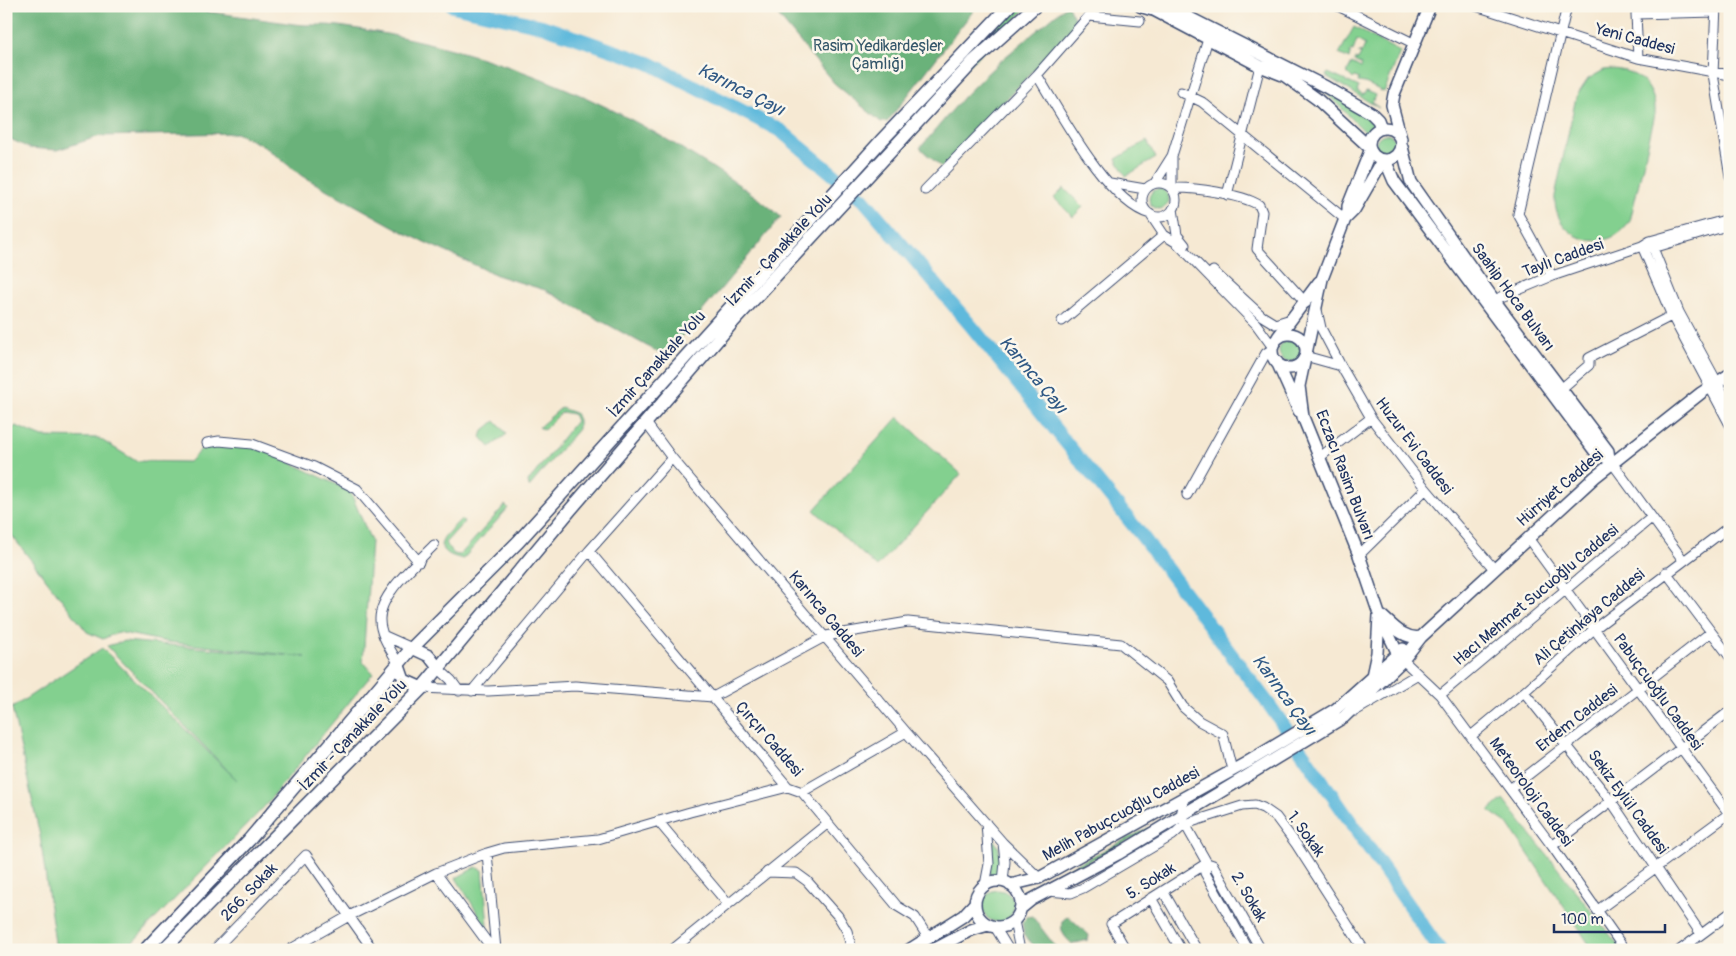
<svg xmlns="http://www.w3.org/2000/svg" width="1736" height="956" font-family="Pangolin,sans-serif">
	<rect width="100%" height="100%" fill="#fbf7ec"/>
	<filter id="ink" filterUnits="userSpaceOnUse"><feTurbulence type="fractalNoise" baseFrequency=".02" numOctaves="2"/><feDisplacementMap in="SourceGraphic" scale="10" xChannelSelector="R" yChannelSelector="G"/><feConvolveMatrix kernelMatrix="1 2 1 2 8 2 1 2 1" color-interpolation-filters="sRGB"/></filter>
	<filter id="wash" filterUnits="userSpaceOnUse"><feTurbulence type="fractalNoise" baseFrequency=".0096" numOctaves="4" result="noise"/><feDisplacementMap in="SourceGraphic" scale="20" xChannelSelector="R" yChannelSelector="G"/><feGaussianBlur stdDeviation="1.12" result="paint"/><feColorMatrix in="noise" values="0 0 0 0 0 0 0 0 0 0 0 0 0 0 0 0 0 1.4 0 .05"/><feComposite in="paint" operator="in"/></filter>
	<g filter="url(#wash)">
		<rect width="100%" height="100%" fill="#f6e9d3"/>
		<!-- green -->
		<path fill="#83d08f" stroke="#4f8076" d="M1016,6H1029L893,140L891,136Z
			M1354,27L1400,52L1384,92L1365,83L1358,82L1359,79L1355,77L1353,79L1347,73L1352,63L1361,68L1362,65L1354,61L1355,59L1358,60L1361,54L1358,53L1362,52L1365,45L1357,40L1353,51L1351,50L1349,59L1339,54Z
			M1604,70C1632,65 1657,85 1655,114L1630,221C1607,258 1552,239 1555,196L1576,97L1588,79Z
			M1328,73L1359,87L1357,91L1363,95L1366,91L1375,95L1372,103L1379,108L1326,76Z
			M1323,90L1377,121L1367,134Z
			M1376 144a10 10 0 1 1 20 0a10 10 0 1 1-20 0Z
			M1147,141L1156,158L1126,176L1116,159Z
			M1064,188L1083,207L1073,217L1054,198Z
			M1149 199a10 10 0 1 1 20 0a10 10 0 1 1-20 0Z
			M1279 351a11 11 0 1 1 22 0a11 11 0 1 1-22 0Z
			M561,408L575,413L578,420V429L529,487L528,482L576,421L573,414L562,412L544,430L539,427Z
			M898,417L961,474L877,567L814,510Z
			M495,421L507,434L490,447L481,437L483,431Z
			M16,426L43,437L98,438L136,461L189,462L207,443L252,444L350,491L371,541L363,662L373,673L264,807L125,950H56L40,836L12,708L102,648L237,780L107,646L124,641L306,657L167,642L118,632L103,639L87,632L6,528V432Z
			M505,505L508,508L463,559C452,556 446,555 441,545L444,537L461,519L464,522L445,543L454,554L460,555Z
			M1503,799L1622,950H1593L1508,824L1489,811Z
			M1148,828L1149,830L1023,895L1022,892Z
			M988,830L999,848L1000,880H990Z
			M476,867L483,870L488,925L487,928L456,878Z
			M982 906a16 16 0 1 1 32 0a16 16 0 1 1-32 0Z"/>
		<!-- forest -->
		<path fill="#6ab27a" stroke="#42706c" d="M6,6C53,6 100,4 147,6C196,9 245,17 294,24C309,26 324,24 339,26C467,44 588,88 697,158C726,176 755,194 781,217L665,356L545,290L499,276L409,235L302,176L264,146L236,133L100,136L57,150L29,148L6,137Z
			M770,6H977L887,122H881L834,83Z
			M1066,6H1068L1077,24L942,168L920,148L965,95L998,63Z
			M1032,916L1058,950H1038L1024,935L1022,922L1027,917Z
			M1068,916L1089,935L1088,940L1072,944C1064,936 1060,932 1062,921Z"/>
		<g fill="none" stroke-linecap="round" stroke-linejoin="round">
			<!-- river -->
			<path stroke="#5eb9dc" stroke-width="14" d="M453,6L542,26L649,63L781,131L863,199L972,327L1142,536L1270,706L1440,950"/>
		</g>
	</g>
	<g filter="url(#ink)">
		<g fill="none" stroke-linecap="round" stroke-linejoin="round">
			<defs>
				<path id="minor" d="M1338,6L1415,44
					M1476,6L1638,58L1730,75
					M1716,6L1713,74L1730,177
					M1636,14L1716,12
					M1638,58L1636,14L1638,6
					M1037,75C1060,112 1107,202 1150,214L1164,235L1177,243L1256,324L1272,346
					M1181,92L1202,102L1345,219
					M1172,156V188C1194,187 1240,194 1259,205L1262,212L1257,249L1306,303
					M1142 200a17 17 0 1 1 34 0a17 17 0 1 1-34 0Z
					M1110,183L1145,189
					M1155,183L1172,156L1208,39
					M925,190L1037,75L1089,16L1140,21
					M1227,195L1260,66
					M1173,209L1177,235L1185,245
					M1730,222L1723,227L1653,248L1679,312L1730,406
					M1650,241L1725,220
					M1642,246L1672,316L1730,425
					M1213,271L1262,316L1275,324L1291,319
					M1552,276L1518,214L1567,6
					M1494,300L1552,276L1642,246L1650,241L1653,248L1647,247
					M1317,310L1321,328L1341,366
					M1062,321L1164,235
					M1305,356L1341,366L1371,418L1426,489L1494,569
					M1561,389L1589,365V358L1677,313
					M646,423L672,458L906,732L1003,843L1039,878
					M207,443L219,441L252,444L314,467L357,489L419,562
					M1320,457L1371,418
					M1613,464L1683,560
					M1187,495L1266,353L1271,350
					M1528,538L1730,815
					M589,551L788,787L802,792L897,906L915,917L929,939
					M1359,555L1426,489
					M1666,572L1730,657
					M385,636L412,648
					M1403,660L1440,695L1552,846L1625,950
					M398,663C391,650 380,635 380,620C379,594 417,563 434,545
					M439,669L451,680L459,691
					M422,688L488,691L575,686L713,697L826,636L908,622L1121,644L1167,681L1183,707L1199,721L1223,734L1232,770
					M472,691L589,551L672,458
					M1524,692L1611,801L1701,934
					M1440,695L1651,518
					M1355,711L1418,674
					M1471,736L1524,692L1594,629L1730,526
					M1510,789L1711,632
					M802,792L906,732
					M1184,797L1181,817L1207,863L1205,873L1248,950
					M658,821L728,904
					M1003,843L1005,862L1003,882
					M1552,846L1730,711
					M487,853L496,950
					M1207,863L1213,865L1261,950
					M767,872L796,873L807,881L838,916L847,931L852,950
					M436,873L493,950
					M985,885L989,864L986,823
					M1048,891L1071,893L1083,888L1173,835L1185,824L1242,806L1255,805L1263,808L1276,817L1296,844L1364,950
					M1163,891L1197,950
					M1151,898L1181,950
					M1598,910L1730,813
					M1014,921L1020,950
					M995,927L1009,950
					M214,950L306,855L373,950
					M289,950L349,916L436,873L487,853L504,848L598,839L690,812L788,787
					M672,950L828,823
					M1126,950L1111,924L1207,863
					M1680,950L1730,913"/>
				<path id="major" d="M1146,6L1260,66L1285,76L1317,99L1369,147
					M1166,6L1326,87L1371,113L1378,120L1381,128
					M1369 144a16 16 0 1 1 32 0a16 16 0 1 1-32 0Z
					M1401,139L1392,105L1394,94L1430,6
					M1402,147L1411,182L1494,300L1608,451L1609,459L1613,464
					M1383,160L1354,210L1345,219L1322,279L1299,386L1303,417L1359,555L1379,614L1397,652L1403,660
					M1385,160L1394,181L1597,454L1609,459
					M1348,212V206L1370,151
					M1272 351a17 17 0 1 1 34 0a17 17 0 1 1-34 0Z
					M1278,337L1319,282
					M1277,362L1299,411
					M1383,617C1394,627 1405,640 1421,637
					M412,648L429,656L439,669
					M398,663L404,680L422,688
					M1372,676L1377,653L1379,615
					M975 904a23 23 0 1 1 46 0a23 23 0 1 1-46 0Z
					M1010,885L1039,878L1246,763L1336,709L1403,649
					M1020,909L1031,900L1118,854L1344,717L1403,660L1421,637L1595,477L1701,393L1730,374
					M909,950L963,916L975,903
					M933,950L971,930L988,925"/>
				<path id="highway" d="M1141,6L1151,9
					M145,950L249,840L412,648L518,542L881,141L1009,6
					M163,950L422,688L571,509L731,324L973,62L1035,6"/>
			</defs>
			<!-- minor casing -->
			<use href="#minor" stroke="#3c4b70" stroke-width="11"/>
			<!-- major casing -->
			<use href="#major" stroke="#3c4b70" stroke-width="14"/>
			<!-- highway casing -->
			<use href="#highway" stroke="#3c4b70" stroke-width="15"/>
			<!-- minor -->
			<use href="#minor" stroke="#fff" stroke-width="9"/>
			<!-- major -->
			<use href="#major" stroke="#fff" stroke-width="11"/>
			<!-- highway -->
			<use href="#highway" stroke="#fff" stroke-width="12"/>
		</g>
	</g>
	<g text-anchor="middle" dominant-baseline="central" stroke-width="5" stroke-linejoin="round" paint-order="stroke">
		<!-- street labels -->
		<g font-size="16" fill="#1b2f5e" stroke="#fbf7ec">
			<text transform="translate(1635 39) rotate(15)">Yeni Caddesi</text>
			<text transform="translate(779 250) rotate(-47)">İzmir - Çanakkale Yolu</text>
			<text transform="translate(1563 258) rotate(-20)">Taylı Caddesi</text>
			<text transform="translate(1513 297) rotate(54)">Saahip Hoca Bulvarı</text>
			<text transform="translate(657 364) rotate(-48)">İzmir Çanakkale Yolu</text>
			<text transform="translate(1414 446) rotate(53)">Huzur Evi Caddesi</text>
			<text transform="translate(1345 475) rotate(69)">Eczacı Rasim Bulvarı</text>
			<text transform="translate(1560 488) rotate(-41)">Hürriyet Caddesi</text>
			<text transform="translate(1536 595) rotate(-40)">Hacı Mehmet Sucuoğlu Caddesi</text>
			<text transform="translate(826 614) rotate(50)">Karınca Caddesi</text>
			<text transform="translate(1589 617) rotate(-40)">Ali Çetinkaya Caddesi</text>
			<text transform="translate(1658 692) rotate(54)">Pabuçcuoğlu Caddesi</text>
			<text transform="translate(1577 718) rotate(-38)">Erdem Caddesi</text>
			<text transform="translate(353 735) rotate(-46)">İzmir - Çanakkale Yolu</text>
			<text transform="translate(769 739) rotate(49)">Çırçır Caddesi</text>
			<text transform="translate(1531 792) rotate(54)">Meteoroloji Caddesi</text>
			<text transform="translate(1628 802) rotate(54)">Sekiz Eylül Caddesi</text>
			<text transform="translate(1121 814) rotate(-29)">Melih Pabuçcuoğlu Caddesi</text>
			<text transform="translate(1306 834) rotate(54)">1. Sokak</text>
			<text transform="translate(1151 881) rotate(-32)">5. Sokak</text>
			<text transform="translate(249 892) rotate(-46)">266. Sokak</text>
			<text transform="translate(1249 897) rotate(60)">2. Sokak</text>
		</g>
		<!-- park labels -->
		<g font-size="16" fill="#35576a" stroke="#fbf7ec">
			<text x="878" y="46">Rasim Yedikardeşler<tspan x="878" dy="18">Çamlığı</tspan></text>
		</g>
		<!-- water labels -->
		<g font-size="18" font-style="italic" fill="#2f5884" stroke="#fbf7ec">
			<text transform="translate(741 90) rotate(27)">Karınca Çayı</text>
			<text transform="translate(1033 375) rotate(50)">Karınca Çayı</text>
			<text transform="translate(1284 695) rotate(54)">Karınca Çayı</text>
		</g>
	</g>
	<!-- margin -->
	<rect width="1736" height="956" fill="none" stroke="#fbf7ec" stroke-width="25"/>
	<!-- scale -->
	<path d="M1554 924v8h111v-8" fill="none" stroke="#1b2f5e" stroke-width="2.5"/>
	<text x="1561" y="924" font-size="15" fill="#1b2f5e" stroke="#fbf7ec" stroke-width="4" paint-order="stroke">100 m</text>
</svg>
